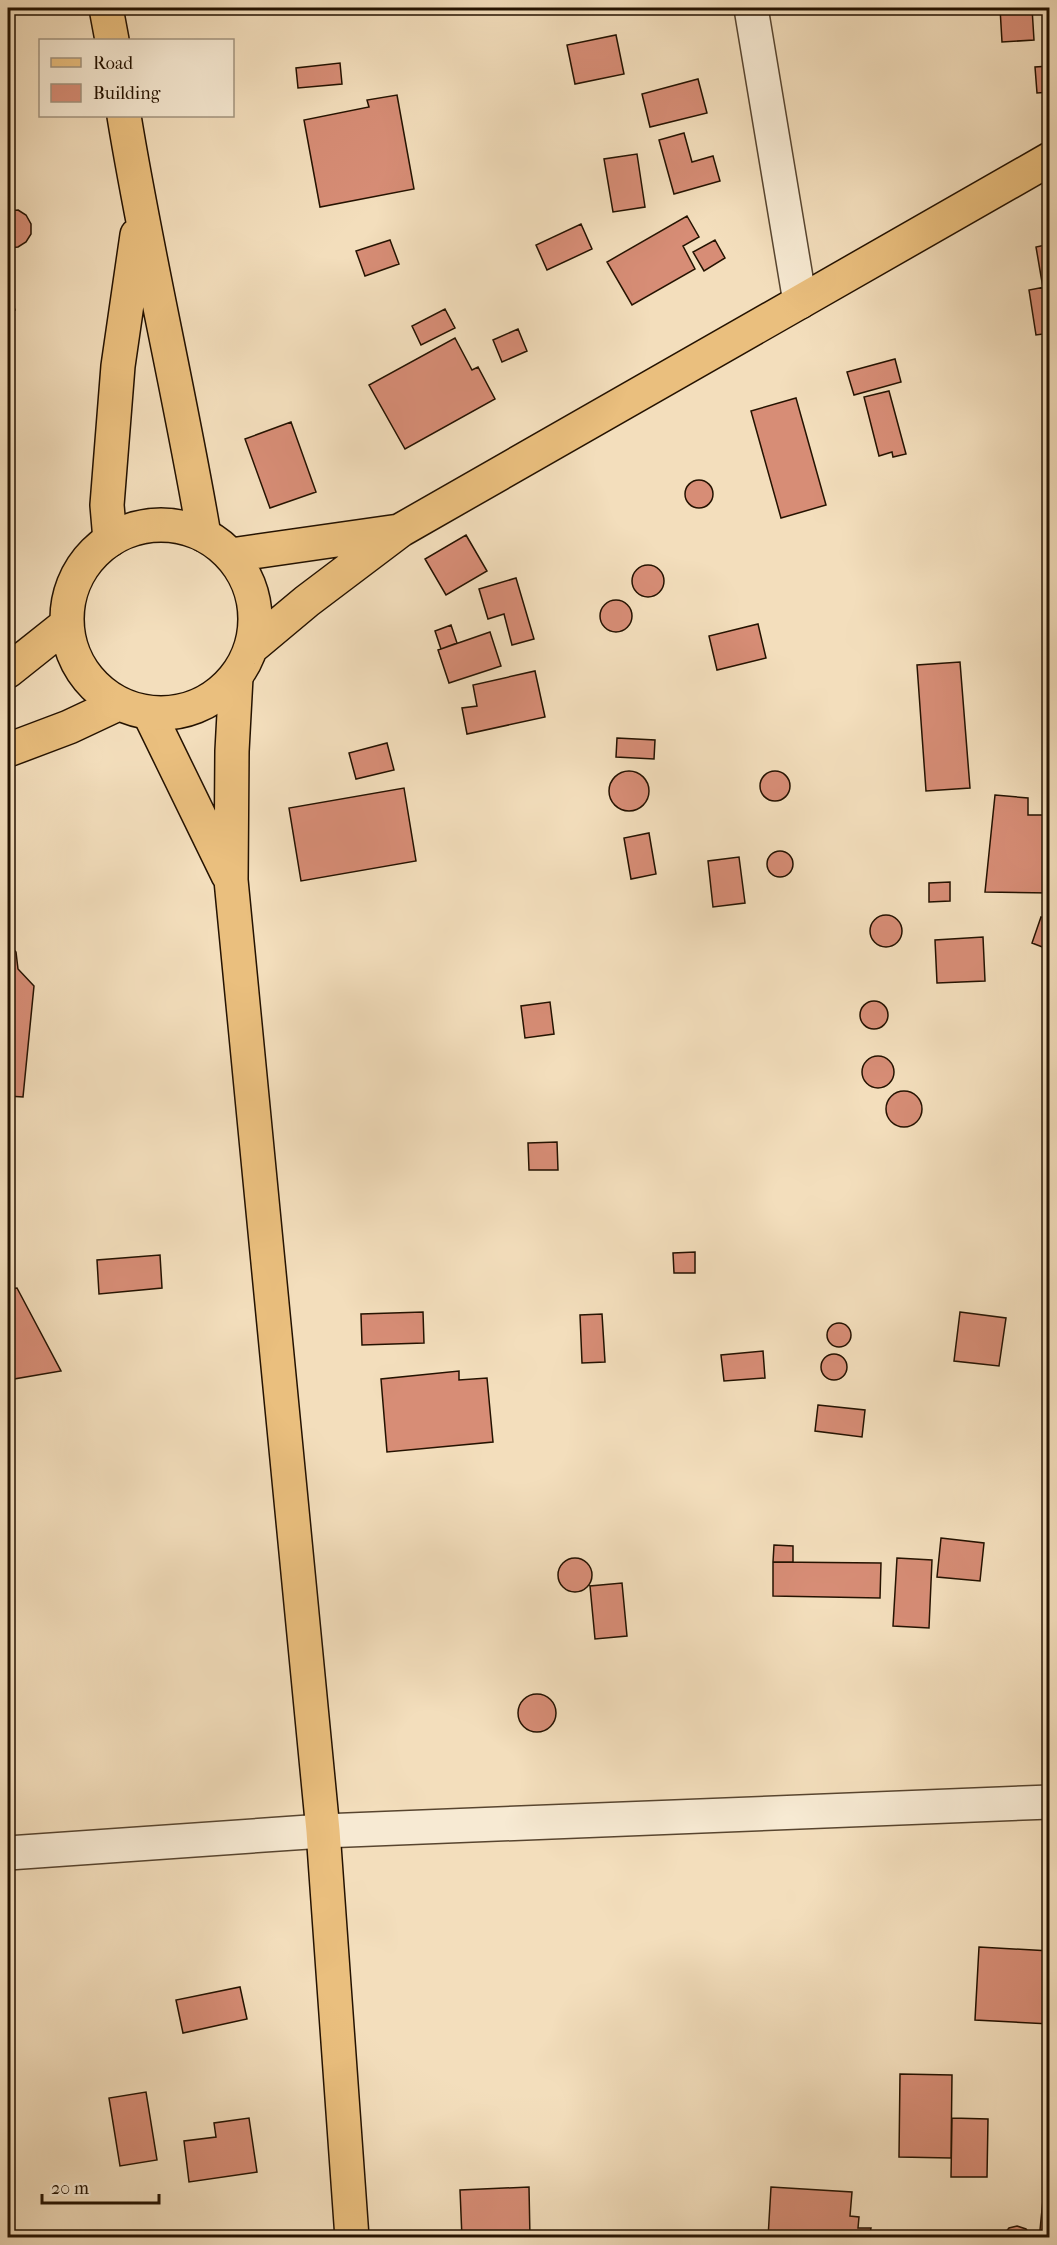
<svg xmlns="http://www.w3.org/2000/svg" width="1057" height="2245" font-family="'IM FELL French Canon',serif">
	<rect width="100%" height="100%" fill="#f3debc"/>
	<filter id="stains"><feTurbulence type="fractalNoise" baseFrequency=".00333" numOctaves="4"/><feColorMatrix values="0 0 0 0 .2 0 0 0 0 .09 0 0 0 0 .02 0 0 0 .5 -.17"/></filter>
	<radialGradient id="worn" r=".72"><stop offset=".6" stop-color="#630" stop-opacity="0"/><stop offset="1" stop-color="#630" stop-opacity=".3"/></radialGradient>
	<!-- building -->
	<path fill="#d78d76" stroke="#241200" stroke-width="1.5" d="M1000,8H1032L1034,40L1002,42Z
		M616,35L624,74L575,84L567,45Z
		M340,63L342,84L298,88L296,68Z
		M1050,66V92L1037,93L1035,67Z
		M698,79L707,113L650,127L642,94Z
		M397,95L414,189L320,207L304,120L369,107L367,100Z
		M684,133L692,162L713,156L720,181L674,194L659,140Z
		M637,154L645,207L613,212L604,159Z
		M18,210L26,215L31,224V234L26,242L18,247L8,248V211Z
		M687,216L699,237L683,246L695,269L632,305L607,262Z
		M581,224L592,249L547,270L536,245Z
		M390,240L399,264L365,276L356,251Z
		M715,240L725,258L704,271L693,252Z
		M1050,244V286L1043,288L1036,247Z
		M1050,286V333L1036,335L1029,290Z
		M8,292H9L15,310L8,312Z
		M445,309L455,328L421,345L412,326Z
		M518,329L527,351L502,362L493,340Z
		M455,338L472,370L478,367L495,399L405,449L369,385Z
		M895,359L901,382L854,395L847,372Z
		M889,391L906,454L893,457L892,452L879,456L864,397Z
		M796,398L826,505L781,518L751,411Z
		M291,422L316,492L270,508L245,439Z
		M685 494a14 14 0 1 1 28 0a14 14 0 1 1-28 0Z
		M466,535L487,571L446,595L425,559Z
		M632 581a16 16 0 1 1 32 0a16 16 0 1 1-32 0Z
		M516,578L534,639L512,645L504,614L488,619L479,589Z
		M600 616a16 16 0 1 1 32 0a16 16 0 1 1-32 0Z
		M758,624L766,658L717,670L709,636Z
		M451,625L457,643L441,649L435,631Z
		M490,632L501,666L449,683L438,650Z
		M960,662L970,788L926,791L917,665Z
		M535,671L545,717L467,734L462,708L477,706L473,685Z
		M617,738L655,740L654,759L616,757Z
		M387,743L394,770L356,779L349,753Z
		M609 791a20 20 0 1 1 40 0a20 20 0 1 1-40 0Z
		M760 786a15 15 0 1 1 30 0a15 15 0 1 1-30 0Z
		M404,788L416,861L301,881L289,808Z
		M995,795L1028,798V815H1050V893L985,892Z
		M649,833L656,874L631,879L624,838Z
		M767 864a13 13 0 1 1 26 0a13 13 0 1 1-26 0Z
		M739,857L745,903L713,907L708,861Z
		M950,882V901L929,902V883Z
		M870 931a16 16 0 1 1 32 0a16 16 0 1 1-32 0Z
		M1041,917L1050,920V950L1032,943Z
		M983,937L985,981L937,983L935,940Z
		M8,943L16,952L18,969L34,986L23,1097L8,1096Z
		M860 1015a14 14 0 1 1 28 0a14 14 0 1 1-28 0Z
		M550,1002L554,1034L525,1038L521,1006Z
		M862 1072a16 16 0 1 1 32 0a16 16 0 1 1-32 0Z
		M886 1109a18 18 0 1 1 36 0a18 18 0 1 1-36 0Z
		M557,1142L558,1170H529L528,1143Z
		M695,1252V1273H674L673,1253Z
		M160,1255L162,1288L99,1294L97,1260Z
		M17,1288L61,1371L8,1380V1289Z
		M423,1312L424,1343L362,1345L361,1314Z
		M960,1312L1006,1318L999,1366L954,1361Z
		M602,1314L605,1362L582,1363L580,1315Z
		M827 1335a12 12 0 1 1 24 0a12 12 0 1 1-24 0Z
		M763,1351L765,1378L724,1381L721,1355Z
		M821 1367a13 13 0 1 1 26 0a13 13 0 1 1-26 0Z
		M459,1371V1380L487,1378L493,1442L387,1452L381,1379Z
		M818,1405L865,1410L862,1437L815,1431Z
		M941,1538L984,1543L980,1581L937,1577Z
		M774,1545L793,1546V1562H773Z
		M897,1558L932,1560L929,1628L893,1626Z
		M558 1575a17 17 0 1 1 34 0a17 17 0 1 1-34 0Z
		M773,1562L881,1563L880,1598L773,1596Z
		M622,1583L627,1636L595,1639L590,1586Z
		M518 1713a19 19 0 1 1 38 0a19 19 0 1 1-38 0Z
		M979,1947L1050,1951V2024L975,2020Z
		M240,1987L247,2019L183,2033L176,2000Z
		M900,2074L952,2075L951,2158L899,2157Z
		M146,2092L157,2160L120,2166L109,2098Z
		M249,2118L257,2172L189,2182L184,2141L216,2137L214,2123Z
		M952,2118L988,2119L987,2177H951Z
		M1045,2179H1050V2231L1040,2230Z
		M529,2187L530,2238H462L460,2190Z
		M771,2187L852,2192L850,2216L859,2217L858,2228H871L870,2233L898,2234L897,2238H768Z
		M1017,2226L1026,2229L1032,2238H1001L1009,2228Z"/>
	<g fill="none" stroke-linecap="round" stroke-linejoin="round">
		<defs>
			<path id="minor" d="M751,8L800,302
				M8,1853L323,1831L1050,1802"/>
			<path id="major" d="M106,8L112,40
				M124,116C147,256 180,394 204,535
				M110,540L107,505L118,366L137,235
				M236,677L232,751L231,880L323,1831L352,2238
				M149,713L228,875"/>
			<path id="highway" d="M67 619a94 94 0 1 1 188 0a94 94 0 1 1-188 0Z
				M231,555L399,531
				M252,647L307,601L401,530L1050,159
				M8,671L67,624
				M8,750L69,727L118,704"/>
		</defs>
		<!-- minor casing -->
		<use href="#minor" stroke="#58452f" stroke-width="36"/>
		<!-- major casing -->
		<use href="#major" stroke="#241200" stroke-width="36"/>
		<!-- highway casing -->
		<use href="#highway" stroke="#241200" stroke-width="36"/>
		<!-- minor -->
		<use href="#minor" stroke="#f7ead3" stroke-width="33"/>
		<!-- major -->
		<use href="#major" stroke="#eabf7e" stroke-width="33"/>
		<!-- highway -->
		<use href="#highway" stroke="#eabf7e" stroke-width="33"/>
	</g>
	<!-- margin -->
	<rect width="1057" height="2245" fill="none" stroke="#f3debc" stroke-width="30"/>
	<rect x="9" y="9" width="1039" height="2227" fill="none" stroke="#241200" stroke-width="3"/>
	<rect x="15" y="15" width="1027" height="2215" fill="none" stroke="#241200" stroke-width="1.5"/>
	<!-- legend -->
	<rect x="39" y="39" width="195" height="78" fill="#f7ead3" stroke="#a3947f" stroke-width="1.5"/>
	<rect x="51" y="58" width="30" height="9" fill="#eabf7e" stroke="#a3947f" stroke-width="1.5"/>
	<text x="93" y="69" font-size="18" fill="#241200">Road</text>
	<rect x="51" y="84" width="30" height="18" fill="#d78d76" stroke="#a3947f" stroke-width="1.5"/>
	<text x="93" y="99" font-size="18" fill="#241200">Building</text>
	<!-- scale -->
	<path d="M42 2194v9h117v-9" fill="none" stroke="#241200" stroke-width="3"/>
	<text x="51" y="2194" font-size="18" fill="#241200" stroke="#f7ead3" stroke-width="4.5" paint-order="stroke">20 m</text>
	<rect width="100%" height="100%" filter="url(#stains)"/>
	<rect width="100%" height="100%" fill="url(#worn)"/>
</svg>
